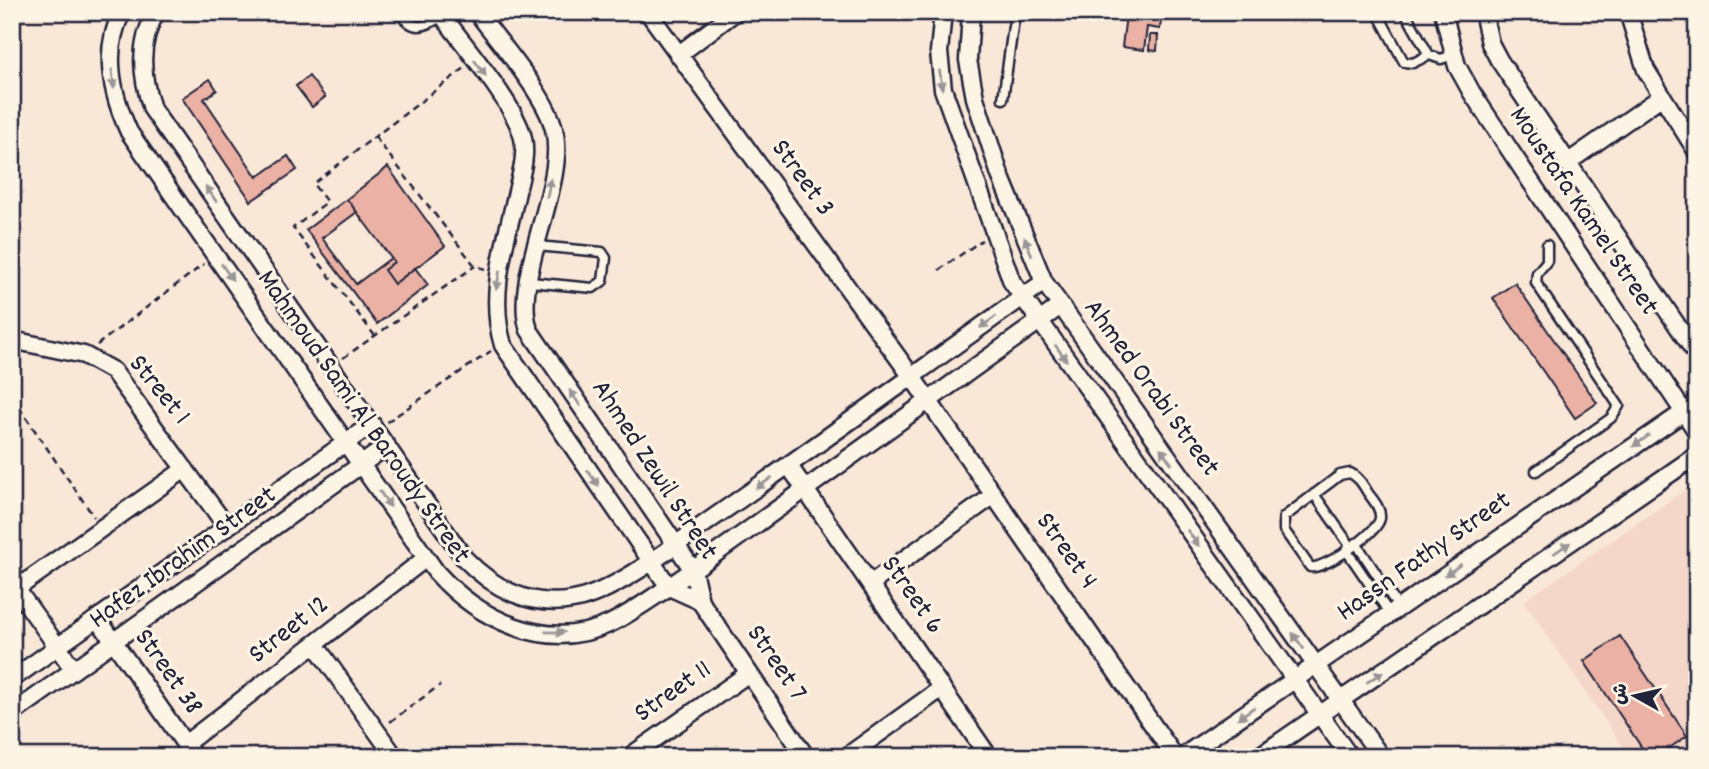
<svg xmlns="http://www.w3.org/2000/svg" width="1709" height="769" font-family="Dekko,'Playpen Sans Arabic',sans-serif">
	<rect width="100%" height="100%" fill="#f9e7d8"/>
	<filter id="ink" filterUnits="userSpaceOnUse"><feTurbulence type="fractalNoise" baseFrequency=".0143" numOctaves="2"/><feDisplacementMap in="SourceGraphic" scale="14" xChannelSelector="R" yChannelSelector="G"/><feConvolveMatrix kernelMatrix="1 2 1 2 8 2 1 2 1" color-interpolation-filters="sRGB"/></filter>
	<g filter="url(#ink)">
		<!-- built -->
		<path fill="#f5d7c9" d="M1697,482V743L1677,757H1630L1524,601Z"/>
		<!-- building -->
		<path fill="#ebb1a5" stroke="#22223b" stroke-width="2" d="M1126,15L1161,19L1160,29L1147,27L1144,50L1122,47Z
			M1150,35H1158L1157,51L1149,50Z
			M309,76L325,97L312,107L296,86Z
			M210,79L217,90L204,99L257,177L288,156L297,170L251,201L182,98Z
			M388,167L445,246L394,284L384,270L394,262L347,199Z
			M347,199L357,212L322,238L356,284L391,258L394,262L384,270L394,284L415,268L428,285L377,324L306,230Z
			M1515,283L1597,403L1575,418L1493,298Z
			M1620,636L1687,736L1656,757H1648L1584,661Z"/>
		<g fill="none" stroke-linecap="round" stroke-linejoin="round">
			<defs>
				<path id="lane" d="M399,12C413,32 424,28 442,16
					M1377,12L1404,62L1413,63L1429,55
					M1405,12L1429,55L1441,59L1453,55
					M1003,99L1015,12
					M530,282L593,288L603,281L606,258L602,252L537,246
					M1536,471L1611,418L1619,406L1536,283L1537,273L1547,261V245
					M1350,473C1359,477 1363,485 1368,493C1373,500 1381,508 1380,518C1379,532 1324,570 1310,567L1284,530V517L1340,475Z
					M1314,494L1351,547
					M1356,543L1399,608
					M1346,550L1390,614"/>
				<path id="street" d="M122,12C102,51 112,95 129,132L436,572C478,619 546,653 609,624C630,614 650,599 669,587L1059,307
					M156,12C138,44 141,75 152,109L464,558C493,588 530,608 573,600C614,593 675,545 710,520C823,442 932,361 1044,282
					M440,12C461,42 516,105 523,138C527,158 520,177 516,196C505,245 488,295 503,345L669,587L700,601
					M477,12C499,42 546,95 554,129C568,184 511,276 529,330L693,570L700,601L806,757
					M648,12L912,377L1175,757
					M943,12L939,52L943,89L1012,282L1350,757
					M971,12L968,60L975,98L1000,175L1044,282L1381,757
					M1443,12L1457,66L1472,93L1697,432
					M1483,12L1490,43L1499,60L1697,355
					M1628,12L1646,70L1697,152
					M678,55L735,12
					M1567,163L1661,97
					M12,340L84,355L113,371L227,527
					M789,466L989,757
					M12,583L74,670
					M870,584L994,495
					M16,589L185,469
					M98,619L194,757
					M316,646L395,757
					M12,679L372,424
					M12,714L387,446
					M185,744L426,558
					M629,757L749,673
					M846,757L942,688
					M1182,757L1697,403
					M1258,757L1697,455"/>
			</defs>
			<!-- lane casing -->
			<use href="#lane" stroke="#22223b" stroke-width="13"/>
			<!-- street casing -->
			<use href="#street" stroke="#22223b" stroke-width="21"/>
			<!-- path -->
			<path stroke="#22223b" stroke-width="2.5" stroke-dasharray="7 5" stroke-linecap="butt" d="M375,137L475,266L486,269
				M939,270L982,240
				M375,336L293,228L327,202L313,184L466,67
				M97,345L204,264
				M343,358L475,266
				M12,397L94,517
				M387,422L491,351
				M390,722L440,685"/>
			<!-- lane -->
			<use href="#lane" stroke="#fcf5e5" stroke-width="8"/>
			<!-- street -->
			<use href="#street" stroke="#fcf5e5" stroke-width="16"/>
		</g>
		<!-- one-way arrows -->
		<defs><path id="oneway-solid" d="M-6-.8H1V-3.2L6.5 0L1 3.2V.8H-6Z" transform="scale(1.75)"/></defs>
		<g fill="#9a9698">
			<use href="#oneway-solid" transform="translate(480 68) rotate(54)"/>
			<use href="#oneway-solid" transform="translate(113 79) rotate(84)"/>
			<use href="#oneway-solid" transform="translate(941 80) rotate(81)"/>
			<use href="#oneway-solid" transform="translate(549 188) rotate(-78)"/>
			<use href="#oneway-solid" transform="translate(211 194) rotate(-125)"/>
			<use href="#oneway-solid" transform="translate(1028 246) rotate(-112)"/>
			<use href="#oneway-solid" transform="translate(227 272) rotate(55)"/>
			<use href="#oneway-solid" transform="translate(498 280) rotate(101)"/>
			<use href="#oneway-solid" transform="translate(988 322) rotate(144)"/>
			<use href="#oneway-solid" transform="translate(1061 353) rotate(54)"/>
			<use href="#oneway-solid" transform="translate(575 398) rotate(-124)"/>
			<use href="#oneway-solid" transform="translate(1641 441) rotate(145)"/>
			<use href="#oneway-solid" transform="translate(1166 456) rotate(-126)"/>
			<use href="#oneway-solid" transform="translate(593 478) rotate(55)"/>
			<use href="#oneway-solid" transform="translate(764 483) rotate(145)"/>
			<use href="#oneway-solid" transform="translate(385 499) rotate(55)"/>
			<use href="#oneway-solid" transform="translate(1193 538) rotate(54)"/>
			<use href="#oneway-solid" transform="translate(1562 548) rotate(-34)"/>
			<use href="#oneway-solid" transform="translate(1453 570) rotate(145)"/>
			<use href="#oneway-solid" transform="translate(555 632) rotate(1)"/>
			<use href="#oneway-solid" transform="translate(1298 641) rotate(-126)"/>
			<use href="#oneway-solid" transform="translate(1375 677) rotate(-34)"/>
			<use href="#oneway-solid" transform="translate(1246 713) rotate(145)"/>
		</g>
	</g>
	<g text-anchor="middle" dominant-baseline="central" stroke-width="6" stroke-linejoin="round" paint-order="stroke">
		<!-- street labels -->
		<g font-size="28" fill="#22223b" stroke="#fcf5e5">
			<text transform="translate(801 179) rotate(54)">Street 3</text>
			<text transform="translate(1582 212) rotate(56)">Moustafa Kamel Street</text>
			<text transform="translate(1150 389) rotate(54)">Ahmed Orabi Street</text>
			<text transform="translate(158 391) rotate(51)">Street 1</text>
			<text transform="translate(362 418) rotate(55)">Mahmoud Sami Al Baroudy Street</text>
			<text transform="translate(653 471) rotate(57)">Ahmed Zewil Street</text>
			<text transform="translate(1065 552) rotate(55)">Street 4</text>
			<text transform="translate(1425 558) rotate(-35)">Hassn Fathy Street</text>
			<text transform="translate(184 559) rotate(-36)">Hafez Ibrahim Street</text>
			<text transform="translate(911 596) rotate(55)">Street 6</text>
			<text transform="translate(290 631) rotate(-38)">Street 12</text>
			<text transform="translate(775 664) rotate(56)">Street 7</text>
			<text transform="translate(167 673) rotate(55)">Street 38</text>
			<text transform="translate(674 693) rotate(-35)">Street 11</text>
		</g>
	</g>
	<!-- margin -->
	<rect width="1709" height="769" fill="none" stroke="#fcf5e5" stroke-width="42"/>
	<rect x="21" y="21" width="1667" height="727" fill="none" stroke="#22223b" stroke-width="2.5" filter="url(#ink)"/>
	<!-- north arrow -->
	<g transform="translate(1635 696) rotate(278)" stroke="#fcf5e5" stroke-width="5" paint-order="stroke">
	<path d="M0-5L12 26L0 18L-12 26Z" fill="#22223b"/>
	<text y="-10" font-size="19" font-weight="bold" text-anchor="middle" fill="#22223b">ش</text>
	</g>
</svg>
